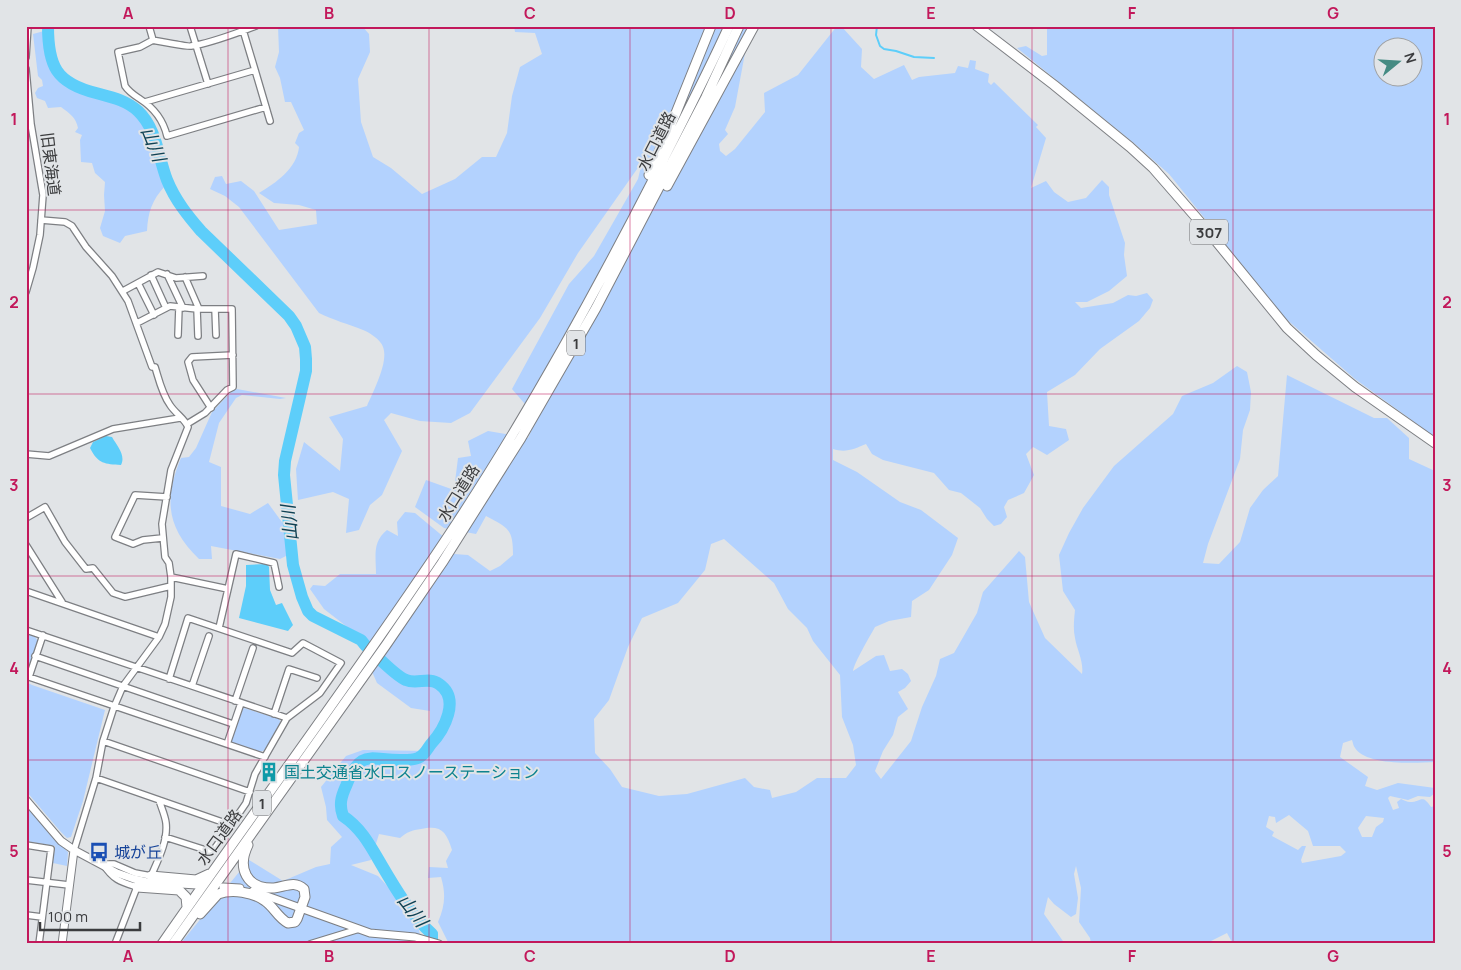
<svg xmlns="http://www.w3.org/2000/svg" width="1461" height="970" font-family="Manrope,'Noto Sans JP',sans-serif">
	<rect width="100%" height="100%" fill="#e1e4e7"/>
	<!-- green -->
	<path fill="#b3d2fe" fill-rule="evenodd" d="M278,26H362L369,34L370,52L358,79L361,122L373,157L391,168L422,194L455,179L482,157H496L507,133L512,96L520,67L542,54L535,33L515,32L514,26H750L735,107L725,130L728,134L719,144L720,151L726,156L735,149L765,112L764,93L798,75L837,26H841L862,49L861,67L874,79L904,65L912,80L919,77L955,73L958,66L968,68L970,60L976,61L975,69L989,74L988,82L991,85L994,82L1038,125L1036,127L1046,138L1031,188L1046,181L1054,192L1068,202L1086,198L1102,180L1109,187V195L1125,243L1124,255L1127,276L1109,291L1087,302H1075L1081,308L1113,303L1128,295L1136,296L1147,293L1153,300L1150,308L1139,321L1100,349L1075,375L1047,392L1049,426L1066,429L1069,440L1047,455L1033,447L1026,454L1034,475L1024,493L1008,500L1004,507L1007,517L1001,524L994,526L987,519L980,508L961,493L949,490L934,473L883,460L872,454L866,444C854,449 846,453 833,449V460L857,472L900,502L921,510L958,538L952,555L929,590L912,601L911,617L889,621L875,627C870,636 854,663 853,671L876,656L884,655L890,671L902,669L908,674L911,681L905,688L898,692L908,709L898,717L893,735L883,751L875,771L881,779L911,741L922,707L936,676L940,659L954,653L977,613L983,592L1019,551L1025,557L1029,602L1045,638L1082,674C1084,662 1077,650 1075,638C1073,629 1074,620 1075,610L1063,591L1059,555L1069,533L1083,508L1114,466L1173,414L1182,396L1213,383L1237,366L1247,372L1251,392L1250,410L1243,430L1240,459L1208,544L1203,563L1219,564L1240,542L1250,508L1263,490L1278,476L1287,375L1374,418H1387L1409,438V459L1435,471V762C1415,763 1367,766 1355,748C1353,745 1353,743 1352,740L1343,743L1340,757L1368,777L1365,786L1377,790L1398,783L1435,788V793L1430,797L1418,796L1408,800L1390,796L1388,798L1393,810L1399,808L1397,802L1401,799C1404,800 1407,802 1410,802C1421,802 1422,793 1431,807L1435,806V944H1233L1227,933L1205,944H1091L1090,938L1079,922L1081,888L1076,866L1074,874L1078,898L1076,914L1071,917L1054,904L1048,897L1044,914L1065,944H449L438,922C445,906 446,894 441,877L428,878L429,867L448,868L446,861L452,850C446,831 441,825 421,829C412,830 407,832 400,838L379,834L371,860L351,865L378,876L415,916L421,938L419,944H180L249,860L283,881L316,867L330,864L331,847L342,837L327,820L326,807L321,787L346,756L363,750L428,751L430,734V711L411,708L377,683L355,633L324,609L310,589L313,585L325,586L340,574H376C376,556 372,542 387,530L398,536L397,522L405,512L415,513L445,538L454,554L468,555L490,571L500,566L513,555C513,528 508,528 486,516L476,534L444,528L415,507L426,480L454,490L458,458L471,456L468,441L488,431L528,438L537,418L512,389L569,284L594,256L638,179L642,162L578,253L540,318L470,413L451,423L420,421L391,413L384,420L402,451L382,495L370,505L359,530L346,533L349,499L333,492L298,500L296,469L304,442L340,471L343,439L329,417L367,406C373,392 389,362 383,347C381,340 369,332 363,330C348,324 333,320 319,313L239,207L225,196L210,189L215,177L222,176L226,184L241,181L254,191L279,230L317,224L316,210L299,205L274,203L259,193C276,183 297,168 299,147L295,143L299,133L304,130L291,102H285L280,78L275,67L279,52ZM724,539L774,583L788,609L807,628L813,641L840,675L842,717L853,745L856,765L846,778H817L796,792L772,798L770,790L754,787L745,778L687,794L659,796L622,787L610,769L595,753L594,719L609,700L628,647L642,618L678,603L705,570L711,544ZM1289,815L1308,831L1313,846H1340L1346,852L1341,856L1302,863L1301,860L1306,846H1302L1298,850L1272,836L1274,832L1266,827L1269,816L1275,817L1276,823ZM1366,816L1384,818L1383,822L1376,827L1372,837H1362L1358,828Z
		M1047,26H1435V437L1355,379L1285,318L1169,174L1135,144L1017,48L1026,46L1042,56L1047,55ZM1384,48H1414V78H1384Z
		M44,31C44,39 44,50 46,58C63,108 118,86 144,121C157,137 159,167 165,186C152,200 148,212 147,231L125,236L120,243L103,236L100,228L105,211L104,195L105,182L95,173L92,163L81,162L80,140L82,135L75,132L78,128C76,117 69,113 61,107L48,108L45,101L37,98L35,93L38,88L43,86L42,80L38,76L33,34Z
		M237,389L286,398L280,399L242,395L236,398L219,423L209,462L221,467V506L250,514L268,503L287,529L288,555L280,559L211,546L212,559H199C166,527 164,499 181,458L189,457L196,448L212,412L232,391Z
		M26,634L35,637L38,641L26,676Z
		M26,682L32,685L105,710L83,801L71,837L67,838L60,831L26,791Z
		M244,708L279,719L281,723L266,750L259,752L231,743L230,739L241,709Z
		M26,804L51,836L68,852L67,866L53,863L55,846L26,841Z"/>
	<!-- water -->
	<path fill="#5dcefa" d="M106,436L112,437C117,446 126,455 121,465C105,464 98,464 90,448L93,442Z
		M267,564L269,567L270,590L276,605L282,603L293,625L288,631L239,618L246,586V565Z"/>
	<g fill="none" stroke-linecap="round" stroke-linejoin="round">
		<!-- stream -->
		<path stroke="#5dcefa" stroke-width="2" d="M877,26L876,35L880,46L884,49L896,51L914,57L934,58"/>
		<!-- river -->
		<path stroke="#5dcefa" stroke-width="12" d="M48,26C48,66 56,83 96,93C111,97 126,100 138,111C157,129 158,157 167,180C175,200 188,216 201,231L289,316L296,326L305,347L306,359V371L285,461L284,475L293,565L302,597L308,611L313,616L361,640L365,645C375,654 395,676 406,680C417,685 429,676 439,684C461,699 444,730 431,744C427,749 425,755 418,758C413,760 408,760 403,760C370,761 361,747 346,786C341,797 339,805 343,816C361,828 370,845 381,864C395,888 411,915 432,934V944"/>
		<defs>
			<path id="minor" d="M149,26L153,40C157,41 189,47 191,46C212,43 236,33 256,26
				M190,26L208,84
				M153,40L140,47L118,52L125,86C129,92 134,95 140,99C154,108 163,119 167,136L266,107
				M26,57L28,26
				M26,69L31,124L43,195L40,235L33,268L26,292
				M255,70L270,121
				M145,102L255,70L243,30
				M41,220L65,222L72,226L86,247L112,276L128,301L152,367H155C159,380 162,394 170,405C175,413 185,419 188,427L171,470L162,524L165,557L169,563L171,577V597L165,624L159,637L123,686L114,707L103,741L96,778L74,850
				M167,274L183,308
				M151,275L166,308
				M185,277L199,309
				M138,283L154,315
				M123,291L158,272L176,278L203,276
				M197,309L198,336
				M215,309L216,335
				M137,323L170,306L197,309H232L233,387L227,390L205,413L187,424
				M178,335L179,307
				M211,408L193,380L188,362L192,357L233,355
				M26,454L49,456L113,429L180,418
				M26,518L45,507L65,542L86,569L93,568L113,593L125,597L171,586
				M162,538L143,540L133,544L115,537L135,495L167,497
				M26,545L62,602
				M171,577L228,589L219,628
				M228,589L236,554L274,563L279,587
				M26,591L159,637
				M26,630L287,718
				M43,635L29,677L265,757
				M35,656L233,724
				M192,686L209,636
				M235,701L253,648
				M274,714L289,669L317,678
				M103,741L250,792
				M227,744L241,703
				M96,778L231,825L246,803L255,774L287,718L320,693L341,663L303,643L292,653L188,618L169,679
				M165,837L212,852L231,825
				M26,845L51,849L39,944
				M26,880L69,885
				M26,915L42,917
				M115,944L137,887C121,882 113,880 103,864H114L135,873L151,876C158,860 168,841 166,823C165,815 161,807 159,800
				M310,944L359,929"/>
			<path id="tertiary" d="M26,800L61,841L74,850L117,873L134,879L147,882L197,885
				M223,887L240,888
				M253,891L359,929L370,933L415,937L439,944
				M62,944L74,850"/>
			<path id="trunk" d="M977,26L1054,85L1130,147L1153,168L1207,230L1287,328L1316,355L1355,387L1435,443
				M649,175L676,113L711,26
				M667,186L754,26
				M151,876L196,880L209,874
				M137,887L179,890L186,897L187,907
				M200,914L218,894C232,889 253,892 265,901C274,907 278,918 288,923L295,922L297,919L305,897L304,889C294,880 285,887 274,888C246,889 237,868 248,845
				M162,944C257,807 357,674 449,535C524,422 590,303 652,182C678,130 705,79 729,26
				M173,944L386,645L442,563L521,438L596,308L706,97L739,26"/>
		</defs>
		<!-- minor casing -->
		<use href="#minor" stroke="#7d7f83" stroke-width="8"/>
		<!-- tertiary casing -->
		<use href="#tertiary" stroke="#7d7f83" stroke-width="9"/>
		<!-- trunk casing -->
		<use href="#trunk" stroke="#7d7f83" stroke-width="11"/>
		<!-- minor -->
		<use href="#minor" stroke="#fff" stroke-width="5.5"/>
		<!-- tertiary -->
		<use href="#tertiary" stroke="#fff" stroke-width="7"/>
		<!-- trunk -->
		<use href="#trunk" stroke="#fff" stroke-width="9"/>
	</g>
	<!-- grid -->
	<path fill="none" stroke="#c2185b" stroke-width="1" stroke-opacity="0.55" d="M228,26V944M429,26V944M630,26V944M831,26V944M1032,26V944M1233,26V944M26,210H1435M26,394H1435M26,576H1435M26,760H1435"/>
	<!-- icons -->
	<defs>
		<symbol id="building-bare" viewBox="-9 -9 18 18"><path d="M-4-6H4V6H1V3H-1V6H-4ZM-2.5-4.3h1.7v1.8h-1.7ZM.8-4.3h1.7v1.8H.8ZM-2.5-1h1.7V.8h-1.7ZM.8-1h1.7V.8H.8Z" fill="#0f9aa8" stroke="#e1e4e7" stroke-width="2.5" paint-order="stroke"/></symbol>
		<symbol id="bus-bare" viewBox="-9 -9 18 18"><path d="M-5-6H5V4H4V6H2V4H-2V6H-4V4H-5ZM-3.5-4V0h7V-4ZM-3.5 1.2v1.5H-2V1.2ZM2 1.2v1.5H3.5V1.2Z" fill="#1a4fb4" stroke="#e1e4e7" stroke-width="2.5" paint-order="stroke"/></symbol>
	</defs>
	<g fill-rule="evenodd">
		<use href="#building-bare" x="255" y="758" width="28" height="28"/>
		<use href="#bus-bare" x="85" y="838" width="28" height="28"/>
	</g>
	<g text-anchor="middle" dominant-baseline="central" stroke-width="4" stroke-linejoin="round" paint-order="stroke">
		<!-- shield labels -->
		<g fill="#e1e4e7" stroke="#6d6e71" stroke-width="1">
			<rect x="1190" y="219.5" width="38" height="25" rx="4"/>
			<rect x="567" y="330.5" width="18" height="25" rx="4"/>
			<rect x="253" y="790.5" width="18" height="25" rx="4"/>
		</g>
		<g font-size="15" font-weight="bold" fill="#3b3c3e">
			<text x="1209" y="232">307</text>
			<text x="576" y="343">1</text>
			<text x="262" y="803">1</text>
		</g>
		<!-- street labels -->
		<g font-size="16" fill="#3b3c3e" stroke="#e1e4e7">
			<text transform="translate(656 141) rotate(-63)">水口道路</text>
			<text transform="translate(51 164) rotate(83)">旧東海道</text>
			<text transform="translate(458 493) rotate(-58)">水口道路</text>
			<text transform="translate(219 837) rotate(-54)">水口道路</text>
		</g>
		<!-- culture labels -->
		<g font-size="16" fill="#0d838f" stroke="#e1e4e7" text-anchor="start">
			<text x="284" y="772">国土交通省水口スノーステーション</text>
		</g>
		<!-- transit labels -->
		<g font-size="16" fill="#164399" stroke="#e1e4e7" text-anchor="start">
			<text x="114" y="852">城が丘</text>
		</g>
		<!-- water labels -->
		<g font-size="18" font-style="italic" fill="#104254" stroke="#e1e4e7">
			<text transform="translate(154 144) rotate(68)">山川</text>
			<text transform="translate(289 523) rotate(-96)">山川</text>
			<text transform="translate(413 910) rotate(52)">山川</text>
		</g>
	</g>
	<!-- border -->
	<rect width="1461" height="970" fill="none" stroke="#e1e4e7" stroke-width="55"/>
	<!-- north arrow -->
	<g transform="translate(1398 62) rotate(72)"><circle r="24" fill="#e1e4e7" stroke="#9fa1a3"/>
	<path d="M0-4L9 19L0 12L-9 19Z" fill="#458b83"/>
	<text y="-8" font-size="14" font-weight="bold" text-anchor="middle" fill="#3b3c3e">N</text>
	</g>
	<!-- scale -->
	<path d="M40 922v8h100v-8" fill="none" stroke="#3b3c3e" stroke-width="2.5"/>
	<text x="48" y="922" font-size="15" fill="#3b3c3e" stroke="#e1e4e7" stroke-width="4" paint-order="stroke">100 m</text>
	<rect x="28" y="28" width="1406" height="914" fill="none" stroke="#c2185b" stroke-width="2"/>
	<g font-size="16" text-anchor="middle" font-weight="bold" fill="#c2185b">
		<text x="128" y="19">A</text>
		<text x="329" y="19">B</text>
		<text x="530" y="19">C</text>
		<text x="730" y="19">D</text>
		<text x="931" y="19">E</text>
		<text x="1132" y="19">F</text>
		<text x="1333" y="19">G</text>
		<text x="14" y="125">1</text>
		<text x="1447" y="125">1</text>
		<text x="14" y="308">2</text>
		<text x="1447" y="308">2</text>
		<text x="14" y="491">3</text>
		<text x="1447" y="491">3</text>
		<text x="14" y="674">4</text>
		<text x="1447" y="674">4</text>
		<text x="14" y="857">5</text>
		<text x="1447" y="857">5</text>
		<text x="128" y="962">A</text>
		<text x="329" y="962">B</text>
		<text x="530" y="962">C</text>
		<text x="730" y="962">D</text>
		<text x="931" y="962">E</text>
		<text x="1132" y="962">F</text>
		<text x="1333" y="962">G</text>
	</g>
</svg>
